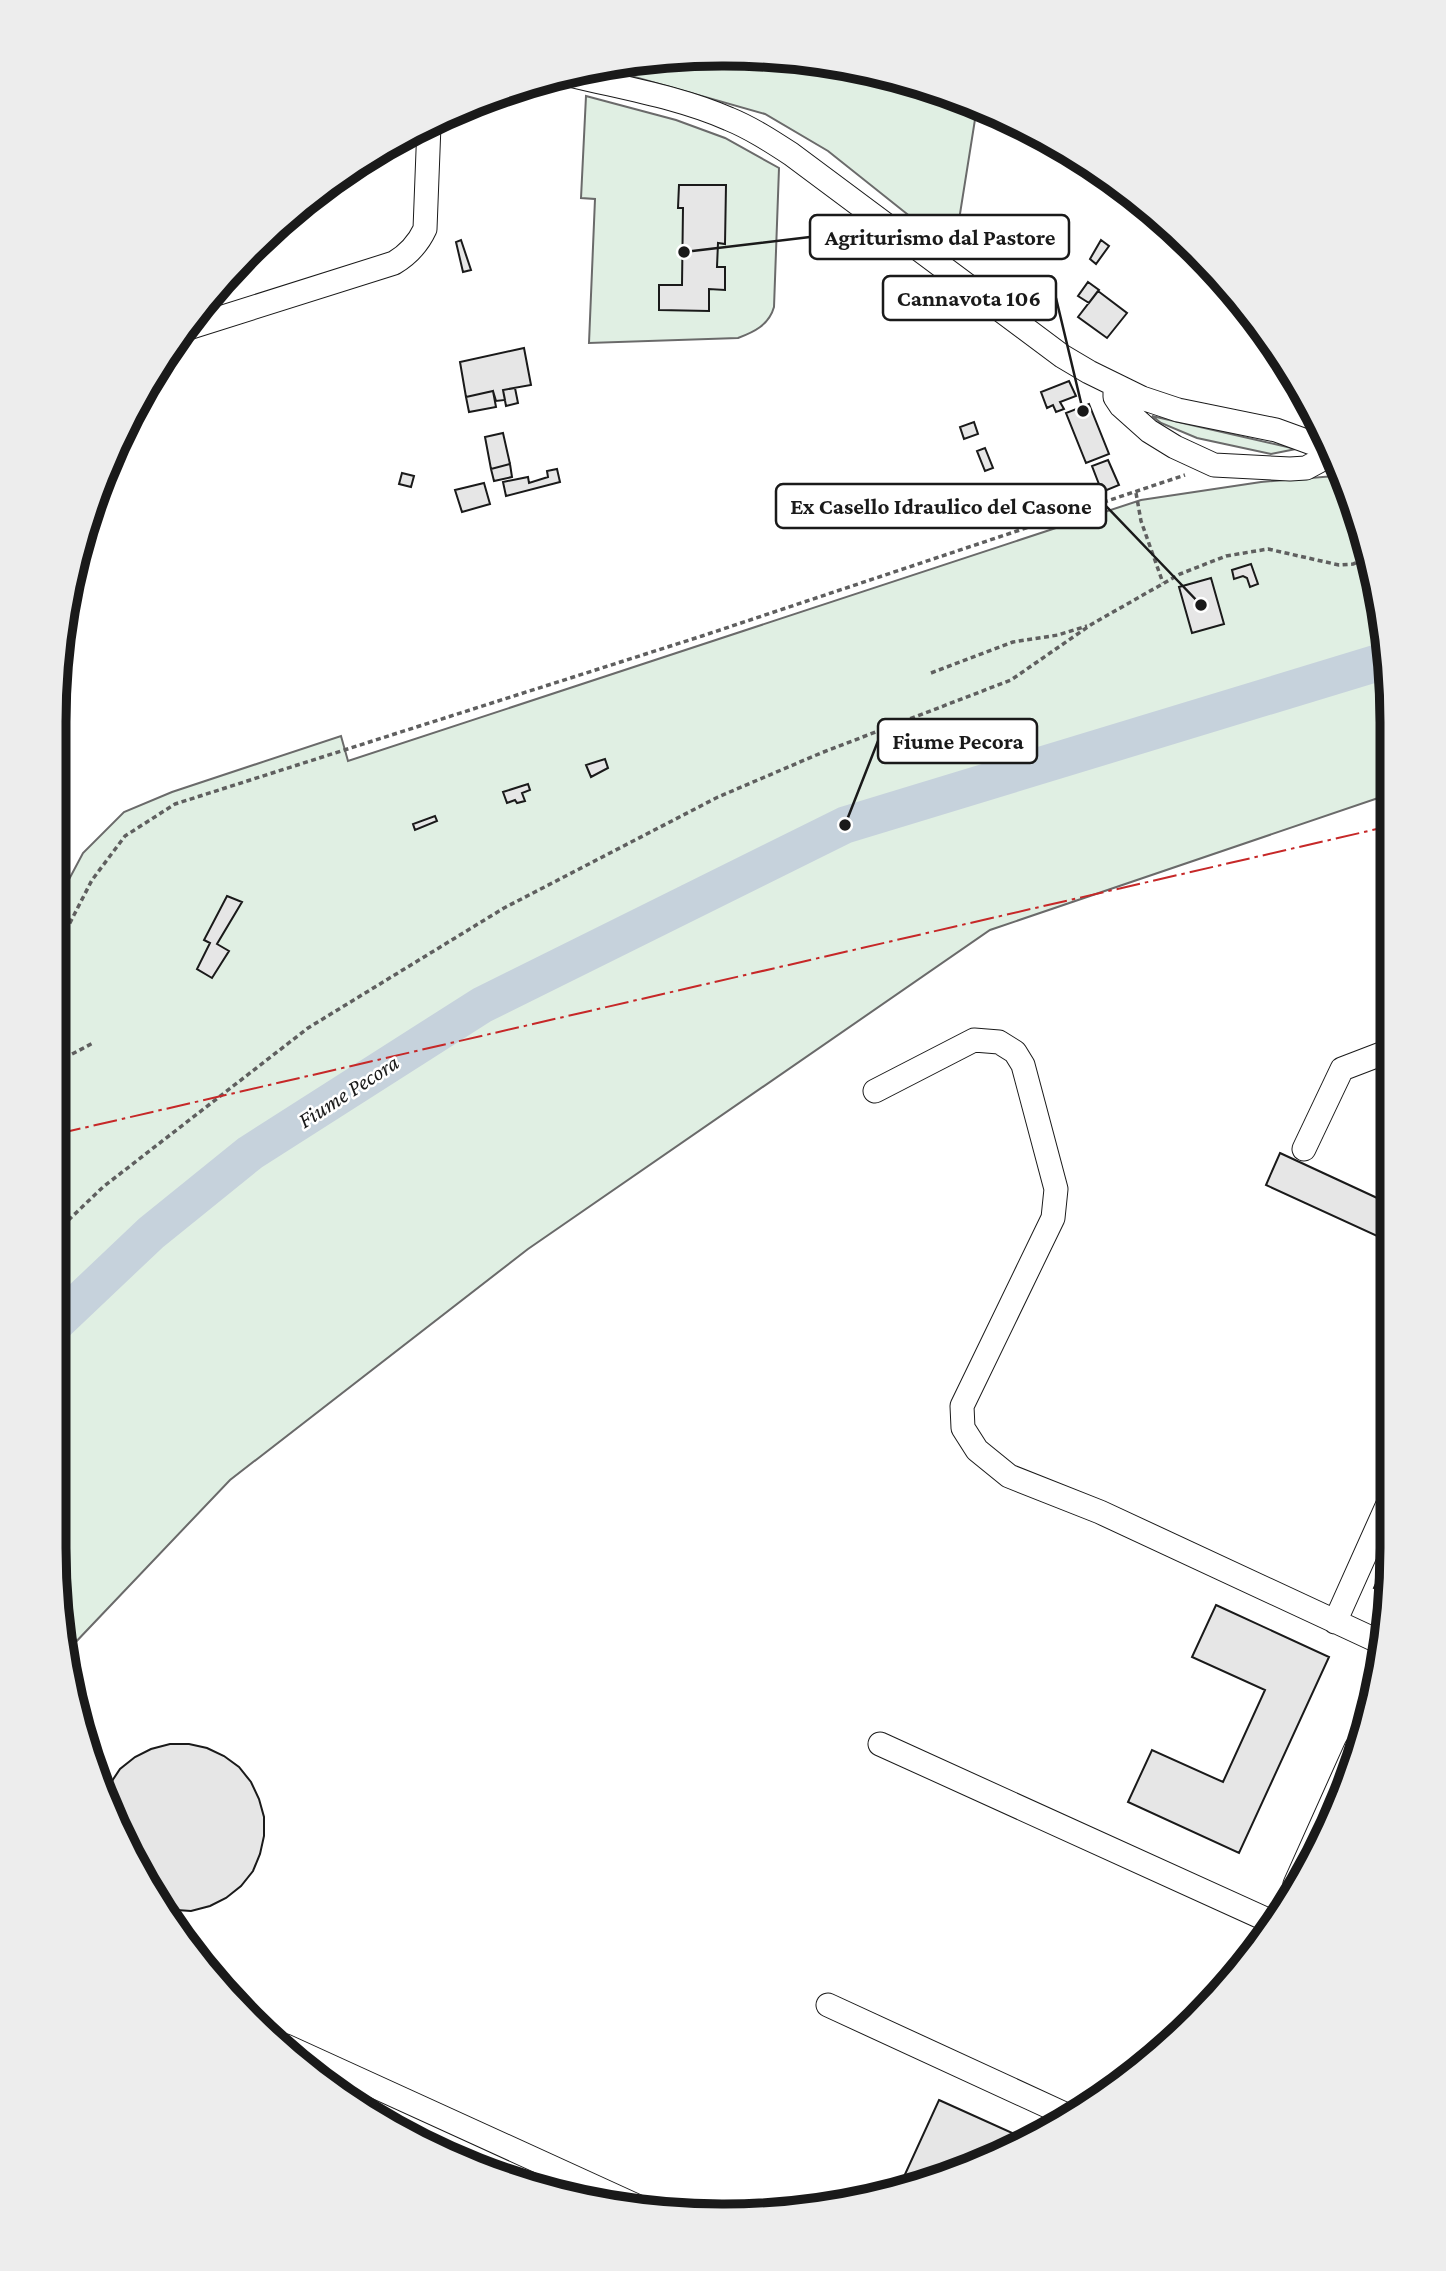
<svg xmlns="http://www.w3.org/2000/svg" width="1446" height="2271" font-family="'Crimson Pro',serif">
	<rect width="100%" height="100%" fill="#fff"/>
	<!-- green -->
	<path fill="#e0efe3" stroke="#6a6a6a" stroke-width="2" d="M767,56L896,77L977,107L956,239L951,249L828,151L765,114L603,68L636,60Z
		M586,96L676,120L725,138L779,168L774,307C769,325 754,332 738,338L589,343L595,199L581,198Z
		M1152,416L1296,449L1271,454L1197,438L1161,423Z
		M1335,476L1344,484L1369,550L1390,679V794L990,930L528,1249L230,1480L71,1647L54,1548L58,900L83,853L124,812L172,792L341,736L348,761L1141,500L1261,482Z"/>
	<g fill="none" stroke-linecap="round" stroke-linejoin="round">
		<!-- stream -->
		<path stroke="#c6d2dc" stroke-width="6" d="M57,1176L60,1172"/>
		<!-- river -->
		<path stroke="#c6d2dc" stroke-width="37" d="M56,1323L151,1233L250,1153L482,1005L845,825L1387,660"/>
	</g>
	<!-- building -->
	<path fill="#e6e6e6" stroke="#1a1a1a" stroke-width="2" d="M386,146L385,163H362Z
		M679,185H726L725,244L718,243L717,267H725V290L709,289V311L659,310V285H682L683,208H678Z
		M461,240L471,270L463,272L456,242Z
		M1101,240L1109,246L1096,264L1090,259Z
		M1088,282L1099,290L1089,303L1078,296Z
		M1098,291L1127,313L1107,338L1078,317Z
		M524,348L531,385L503,390L505,400L496,401L493,391L466,397L460,362Z
		M1069,381L1076,396L1060,402L1064,409L1056,412L1053,405L1047,408L1041,392Z
		M515,388L518,403L506,406L503,390Z
		M493,391L496,407L469,412L466,397Z
		M1089,404L1109,454L1086,463L1066,413Z
		M974,422L978,434L964,439L960,427Z
		M503,433L510,464L491,469L485,437Z
		M985,448L993,468L985,471L977,451Z
		M1108,460L1119,485L1102,492L1092,466Z
		M510,464L512,477L494,481L491,469Z
		M557,469L560,482L506,496L503,482L528,477L529,483L548,477L547,471Z
		M402,473L414,476L411,487L399,484Z
		M484,483L490,504L462,512L455,490Z
		M1251,564L1258,584L1250,587L1247,578L1243,576L1234,579L1232,570Z
		M1211,578L1224,624L1192,633L1179,587Z
		M605,759L608,768L591,777L586,765Z
		M528,784L530,790L522,793L525,801L517,803L515,800L507,803L503,792Z
		M435,816L437,821L415,830L413,824Z
		M227,896L242,902L217,944L229,951L212,978L197,969L210,943L204,940Z
		M1280,1153L1388,1203V1241L1266,1185Z
		M1386,1562V1593L1374,1588Z
		M1216,1605L1329,1657L1239,1853L1128,1802L1152,1750L1223,1782L1265,1690L1192,1657Z
		M170,1744H189L207,1748L224,1756L239,1767L251,1782L259,1799L264,1817V1836L260,1854L253,1871L241,1886L226,1898L210,1906L191,1911L162,1909L104,1793L120,1769L135,1757L151,1749Z
		M939,2100L1021,2137L896,2194Z"/>
	<g fill="none" stroke-linecap="round" stroke-linejoin="round">
		<defs>
			<path id="minor" d="M570,75C623,88 679,97 729,119C751,128 771,141 791,154L1062,356L1089,372L1142,398L1178,410L1276,430L1331,450
				M185,329L394,263C409,254 418,244 425,229L429,125
				M1115,386V397L1121,406L1149,431L1175,447L1214,465L1290,469L1306,468L1319,461L1326,447
				M875,1091L974,1040L999,1042L1015,1052L1023,1065L1056,1189L1053,1218L962,1406L963,1428L977,1450L1009,1476L1100,1512L1384,1644
				M1304,1149L1342,1069L1389,1051
				M1335,1622L1387,1506
				M880,1744L1272,1922
				M1295,1884L1356,1748
				M828,2005L1069,2116
				M286,2046L639,2207"/>
		</defs>
		<!-- minor casing -->
		<use href="#minor" stroke="#1a1a1a" stroke-width="25"/>
		<!-- path -->
		<path stroke="#5f5f5f" stroke-width="3.5" stroke-dasharray="5 3.5" stroke-linecap="butt" d="M1136,493L1141,521L1163,583
			M931,673L1013,642L1058,635L1087,626
			M58,946L92,880L125,836L175,804L702,636L1185,475
			M57,1062L93,1043
			M56,1232L103,1187L308,1028L504,908L718,797L821,753L1011,680L1092,624L1180,574L1226,556L1268,549L1339,565L1353,564L1370,558"/>
		<!-- minor -->
		<use href="#minor" stroke="#fff" stroke-width="23"/>
		<!-- power -->
		<path stroke="#c62828" stroke-width="2" stroke-dasharray="24 5 3.5 5" stroke-linecap="butt" d="M57,1134L1390,826"/>
	</g>
	<g text-anchor="middle" dominant-baseline="central" stroke-width="5" stroke-linejoin="round" paint-order="stroke">
		<!-- water labels -->
		<g font-size="23" font-style="italic" fill="#1a1a1a" stroke="#fff">
			<text transform="translate(348 1091) rotate(-33)">Fiume Pecora</text>
		</g>
	</g>
	<!-- crop -->
	<path d="M0 0H1446V2271H0ZM722 66H724A656 656 0 0 1 1380 722V1548A656 656 0 0 1 724 2204H722A656 656 0 0 1 66 1548V722A656 656 0 0 1 722 66Z" fill="#ededed" fill-rule="evenodd"/>
	<path fill="none" stroke="#1a1a1a" stroke-width="9" d="M722 66H724A656 656 0 0 1 1380 722V1548A656 656 0 0 1 724 2204H722A656 656 0 0 1 66 1548V722A656 656 0 0 1 722 66Z"/>
	<!-- callouts -->
	<path fill="none" stroke="#1a1a1a" stroke-width="2.5" d="M684 252L810 237M1083 411L1056 298M1201 605L1106 506M845 825L878 741"/>
	<g fill="#1a1a1a" stroke="#fff" stroke-width="2.5">
		<circle cx="684" cy="252" r="7"/>
		<circle cx="1083" cy="411" r="7"/>
		<circle cx="1201" cy="605" r="7"/>
		<circle cx="845" cy="825" r="7"/>
	</g>
	<g fill="#fff" stroke="#1a1a1a" stroke-width="2.5">
		<rect x="810" y="215" width="259" height="44" rx="7"/>
		<rect x="883" y="276" width="173" height="44" rx="7"/>
		<rect x="776" y="484" width="330" height="44" rx="7"/>
		<rect x="878" y="719" width="159" height="44" rx="7"/>
	</g>
	<g font-size="23" text-anchor="middle" font-weight="bold" fill="#1a1a1a">
		<text x="940" y="245">Agriturismo dal Pastore</text>
		<text x="969" y="306">Cannavota 106</text>
		<text x="941" y="514">Ex Casello Idraulico del Casone</text>
		<text x="958" y="749">Fiume Pecora</text>
	</g>
</svg>
